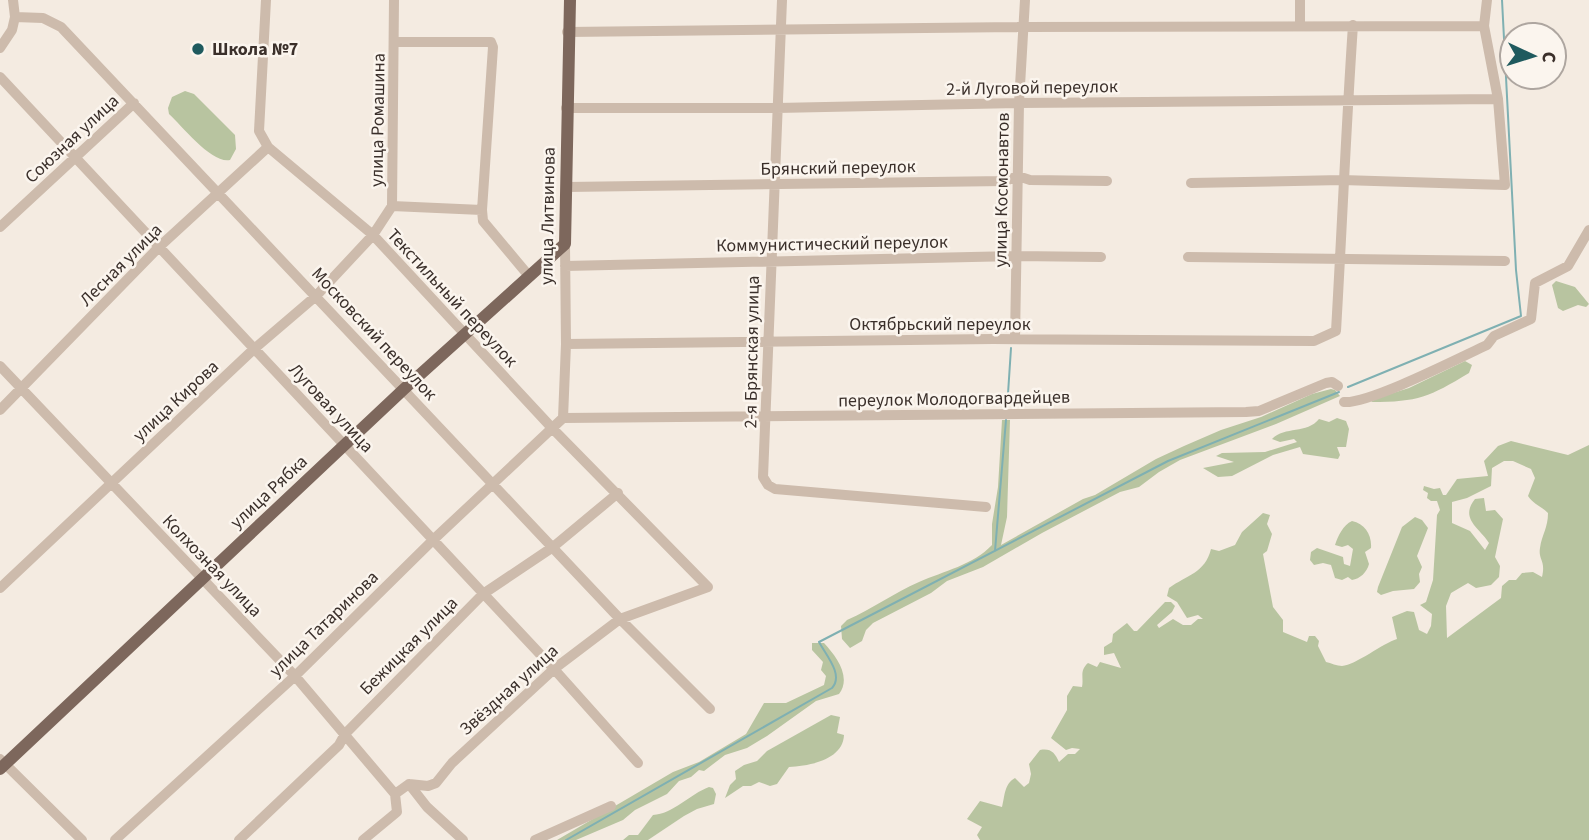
<svg xmlns="http://www.w3.org/2000/svg" width="1589" height="840" font-family="'Source Sans 3',sans-serif">
	<rect width="100%" height="100%" fill="#f4ebe1"/>
	<!-- green -->
	<path fill="#b8c4a0" fill-rule="evenodd" d="M185,91L194,94L235,135L236,149L230,160C212,164 183,127 169,114L168,108L172,97Z
		M1556,281L1575,287L1589,304L1586,307L1578,305L1563,311L1558,308L1552,285Z
		M1465,361L1472,365L1469,373C1429,397 1419,402 1371,402L1377,398L1409,388Z
		M1331,389L1335,390L1340,396L1276,424L1180,460L1159,472L1139,487L1120,492L1042,533L983,567L947,581L931,593L873,623L866,630L862,641L850,648L842,639L841,626L847,620C872,609 894,593 919,582C944,571 973,565 992,545V524L998,487L1002,420H1010L1007,517L1001,545L1083,499L1095,495L1156,459L1184,446L1221,430L1261,417L1312,394Z
		M1337,418L1346,421L1349,429L1346,447H1337L1340,455L1338,459L1303,454L1300,447L1273,455L1232,476L1218,477L1203,468L1234,462L1216,456L1222,453L1265,452L1297,442L1294,439L1280,442L1272,439C1285,426 1307,434 1319,419L1329,422Z
		M1511,441L1568,455L1589,445V840H980L977,835L982,827L967,819L980,801L1002,807C1005,796 1004,784 1015,778L1024,787L1029,783L1031,774L1029,764L1040,750C1051,748 1055,753 1059,762L1068,754H1075L1080,749L1072,748L1066,750L1051,738L1067,710V696L1073,686L1082,687C1084,677 1079,671 1088,663L1097,667L1100,662L1121,668L1114,653L1104,655V647L1112,642L1113,634L1127,623L1134,631H1137L1165,602H1171L1175,606L1172,612L1157,625L1159,628L1173,619L1183,625H1191L1198,619H1203L1198,615L1187,618L1177,602L1167,596L1169,588C1187,575 1205,573 1211,549L1219,551L1235,545L1242,532L1263,513L1270,515L1267,524L1272,534L1267,551L1263,554L1273,607L1283,620V632L1307,642L1309,636H1315L1319,641L1318,646L1326,662C1331,663 1337,666 1342,666C1356,665 1383,643 1397,639L1392,617L1407,611L1414,612L1419,630L1427,634L1431,626L1432,614L1420,605L1426,602L1433,580L1437,515L1440,510L1437,501H1431L1427,498L1428,493L1423,490L1424,486L1434,489L1440,488L1443,495H1446L1457,479L1488,476L1484,461L1498,446ZM1504,461H1513L1531,469L1535,478L1528,496C1533,504 1541,506 1548,513C1548,528 1542,534 1540,548C1538,560 1546,560 1542,577L1533,572L1522,573L1516,580H1509L1502,586L1501,598L1447,638L1446,606L1451,593L1468,583L1476,588L1491,585L1499,577L1500,566L1495,557L1503,519L1495,510L1486,511L1484,498L1475,499C1459,519 1480,528 1489,543L1485,550L1470,531L1452,523V502L1467,498L1491,486L1492,468Z
		M1415,517L1422,520L1428,528L1417,556L1422,567L1419,574L1420,582L1414,589L1393,591L1381,595L1377,592L1378,587L1402,527Z
		M1352,521C1365,524 1372,535 1371,548L1365,552L1369,564C1367,572 1360,579 1352,580L1348,577L1342,580L1335,578L1331,565L1323,563L1314,565L1310,560L1311,552L1317,548L1343,557L1344,564L1350,566L1353,549L1348,545L1342,547L1335,545C1338,536 1343,525 1352,521Z
		M812,643H824C836,656 852,677 839,694L816,701L767,736L747,748L725,755L704,771L699,770L691,777L679,781L667,794L635,810L623,820L576,840H557L673,772L699,762L746,734L764,703H786L824,685L826,676L821,670L823,662L812,650Z
		M831,715L840,717L837,733L844,735C843,760 809,766 789,767L777,784L770,786L759,782L751,786H743L725,798L730,785L736,779L735,771L744,765L757,761L767,751Z
		M709,787L713,788L716,794L714,804L697,809L684,816L648,840H623L629,835H638L653,815C673,814 690,794 709,787Z"/>
	<g fill="none" stroke-linecap="round" stroke-linejoin="round">
		<!-- stream -->
		<path stroke="#7fb0b2" stroke-width="2" d="M1348,387L1521,316L1516,270L1502,0
			M1007,409L1011,348
			M995,551L1006,420
			M566,840L832,688C844,675 826,655 819,642L1168,461L1339,392"/>
		<!-- minor -->
		<path stroke="#cdbbac" stroke-width="10" d="M13,0L15,17L43,18L61,27L620,619L710,709
			M266,0L259,131L268,147L373,235L552,428L708,587L620,619L554,669L452,763L436,783L428,786L409,784L395,794L397,812L363,840
			M782,0L763,477L768,485L775,489L986,507
			M1300,25V0
			M567,32L1024,27L1484,26
			M394,42H491L493,47L482,210L483,221L529,276
			M0,48L12,30L15,17
			M0,77L554,669L638,763
			M566,108H777L1019,103L1498,99
			M1191,183L1342,180L1505,185L1498,99L1484,26L1487,0
			M567,187L1005,181L1018,176L1030,180L1107,181
			M392,206L482,210
			M0,227L134,103
			M1188,257L1505,261
			M565,266L1016,256L1101,257
			M1015,339L1019,103L1025,0
			M566,344L993,339L1314,341L1336,331C1342,229 1346,127 1353,25
			M0,366L295,676L395,794
			M1344,402C1369,404 1459,358 1487,345L1494,336L1531,319L1535,283L1568,266L1589,230
			M0,410L159,247L268,147
			M563,418L1246,412L1259,411L1326,383L1332,382L1338,386
			M0,588L254,349L316,296L373,235L392,206L394,0
			M0,759L82,840
			M409,784L427,807L463,840
			M115,840L295,676L433,540L563,418L566,344L565,244
			M239,840L339,745L345,734L483,594L553,547L618,493
			M535,840L611,806"/>
		<!-- major -->
		<path stroke="#7d675c" stroke-width="12" d="M0,769L404,389L565,244L570,0"/>
	</g>
	<!-- markers -->
	<circle fill="#1f5a5e" stroke="#fbf5ee" stroke-width="2.5" cx="198" cy="49" r="7"/>
	<g text-anchor="middle" dominant-baseline="central" stroke-width="5" stroke-linejoin="round" paint-order="stroke">
		<!-- poi labels -->
		<g font-size="18" font-weight="bold" fill="#3b302b" stroke="#fbf5ee" text-anchor="start">
			<text x="212" y="49">Школа №7</text>
		</g>
		<!-- street labels -->
		<g font-size="18" fill="#3b302b" stroke="#fbf5ee">
			<text transform="translate(1032 88) rotate(-1)">2-й Луговой переулок</text>
			<text transform="translate(378 120) rotate(-89)">улица Ромашина</text>
			<text transform="translate(72 139) rotate(-43)">Союзная улица</text>
			<text transform="translate(838 168) rotate(-1)">Брянский переулок</text>
			<text transform="translate(1002 190) rotate(-89)">улица Космонавтов</text>
			<text transform="translate(548 216) rotate(-89)">улица Литвинова</text>
			<text transform="translate(832 244) rotate(-1)">Коммунистический переулок</text>
			<text transform="translate(121 265) rotate(-45)">Лесная улица</text>
			<text transform="translate(452 298) rotate(47)">Текстильный переулок</text>
			<text x="940" y="324">Октябрьский переулок</text>
			<text transform="translate(374 334) rotate(47)">Московский переулок</text>
			<text transform="translate(752 352) rotate(-89)">2-я Брянская улица</text>
			<text transform="translate(954 399) rotate(-1)">переулок Молодогвардейцев</text>
			<text transform="translate(176 401) rotate(-43)">улица Кирова</text>
			<text transform="translate(331 408) rotate(47)">Луговая улица</text>
			<text transform="translate(269 492) rotate(-43)">улица Рябка</text>
			<text transform="translate(212 566) rotate(46)">Колхозная улица</text>
			<text transform="translate(324 624) rotate(-44)">улица Татаринова</text>
			<text transform="translate(409 646) rotate(-45)">Бежицкая улица</text>
			<text transform="translate(509 690) rotate(-42)">Звёздная улица</text>
		</g>
	</g>
	<!-- north arrow -->
	<g transform="translate(1533 56) rotate(94)"><circle r="33" fill="#fbf5ee" stroke="#aea6a0" stroke-width="2"/>
	<path d="M0-5L12 26L0 18L-12 26Z" fill="#1f5a5e"/>
	<text y="-10" font-size="19" font-weight="bold" text-anchor="middle" fill="#3b302b">С</text>
	</g>
</svg>
